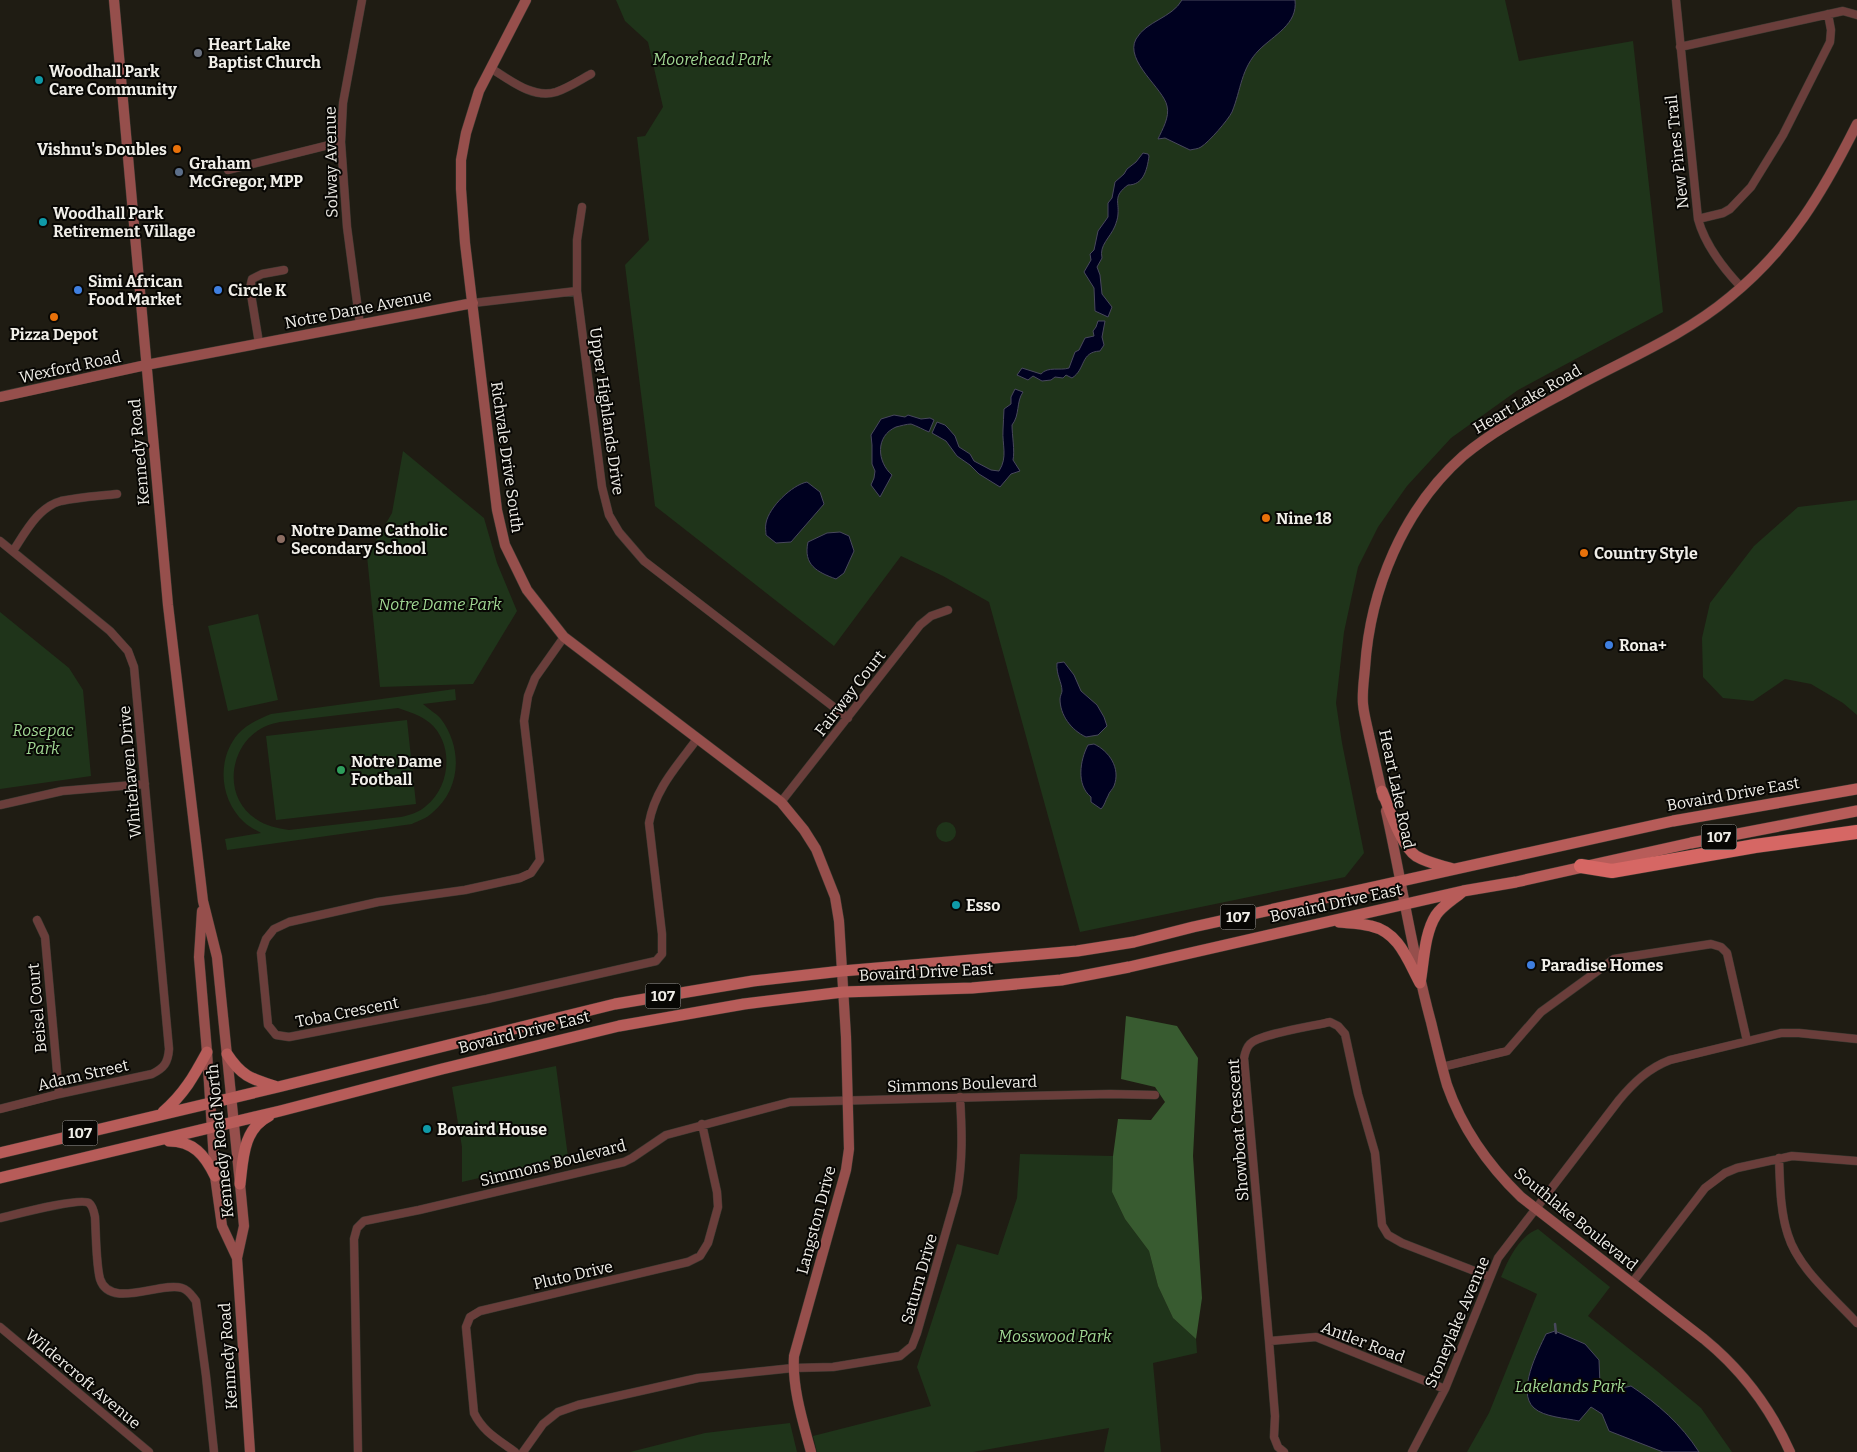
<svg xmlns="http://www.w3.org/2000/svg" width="1857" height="1452" font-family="Bitter,serif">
	<rect width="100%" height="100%" fill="#1f1c13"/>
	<!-- green -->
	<path fill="#1f341a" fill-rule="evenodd" d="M616,0H1505L1519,61L1633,41L1663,312L1518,390L1451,438L1407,486L1378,527L1358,567L1344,632L1336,703L1342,743L1364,853L1345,877L1080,932L989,602L943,576L901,556L834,646L655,506L625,265L649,240L637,137L645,136L663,107L648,42L625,21Z
		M403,451L484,518L497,563L517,611L473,684L380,687L367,556L392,513Z
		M1857,500V715L1843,703L1811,684L1785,679L1753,701L1723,698L1703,677L1702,638L1710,603L1754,546L1798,507Z
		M0,612L69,668L83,690L91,776L0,789Z
		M258,614L278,700L228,711L208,626Z
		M455,689L456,700L423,704C428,709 436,713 441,719C463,749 461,789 432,813C427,818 418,821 412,824L227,850L225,839L261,833C256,830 249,827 244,822C220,800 216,760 238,734C247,724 259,719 271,714ZM398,708C410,712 420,715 430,723C454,744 451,786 426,806C420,812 410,815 401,817L289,830C277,828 266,826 256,819C222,797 229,746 262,728C267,725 275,723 280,722Z
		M407,720L416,804L276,820L266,736Z
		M936 832a10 10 0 1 1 20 0a10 10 0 1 1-20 0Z
		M556,1066L568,1157L462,1182V1147L452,1087Z
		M1020,1154L1113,1156L1112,1192L1125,1219L1149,1251L1158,1286L1173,1318L1196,1339L1197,1353L1153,1363L1161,1452H1104L1109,1428L973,1452H817L813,1436L931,1406L917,1367L957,1244L998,1255L1017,1198Z
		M1538,1229L1610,1287L1588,1316L1657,1371L1701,1408L1732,1452H1467L1489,1413L1537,1294L1501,1277C1508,1260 1519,1236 1538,1229Z
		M790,1423L797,1452H630L705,1433Z"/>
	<!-- forest -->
	<path fill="#385b30" d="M1126,1016L1177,1026L1198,1058L1193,1156L1202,1298L1196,1339L1173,1318L1158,1286L1149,1251L1125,1219L1112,1192L1113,1156L1118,1119L1151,1120L1165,1102L1155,1087L1121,1079Z"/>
	<!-- water -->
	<path fill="#000120" stroke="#48485c" d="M1182,0H1295C1298,24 1274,35 1259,50C1241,68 1241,90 1232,112C1228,120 1209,142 1201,147C1198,149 1194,149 1190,150L1165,138L1158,139C1162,130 1170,117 1167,106C1164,89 1124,61 1136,39C1146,21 1172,18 1182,0Z
		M1143,153L1148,154L1149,156C1147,171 1143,185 1128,185C1113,196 1119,201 1118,214C1118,218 1116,223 1115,226C1110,238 1099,245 1102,258L1097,267L1100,275L1102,294L1112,307L1108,317L1095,311L1094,288L1084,272L1091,260L1090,254L1094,250L1098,231L1108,217V203L1112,198L1115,182L1124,174L1127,169L1136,162Z
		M1098,321H1105L1102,337L1104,345L1100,351C1080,352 1086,369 1072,378L1066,375L1063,378L1055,377L1051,380L1042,381L1033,376L1028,380L1017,375L1022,368L1041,374C1048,366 1060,371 1069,368L1075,352L1079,350L1085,338L1094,336L1093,331L1096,327Z
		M1015,389L1023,392C1016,402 1020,415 1012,425C1012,435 1015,451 1013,460L1020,471L1011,474L1000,487L979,474L970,465L957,456L946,441L932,433L937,422L945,425L948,428L955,436L959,447L970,454L974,461L991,470L999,471C1008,457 1002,445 1003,430C1003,423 1004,416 1004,409L1011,404V397Z
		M894,415L905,417L908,415L921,419L930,418L934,420L929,432C924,430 917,426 911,424C907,424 900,426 896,427C875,436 877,462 892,475L880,497L871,485L874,478L875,471L872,464V445L871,435L881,419Z
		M807,482L820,492L824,504L791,542L776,543L766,535C766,532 765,527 766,523C769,507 792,485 807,482Z
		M840,532L849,536L854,551L844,573L836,579C817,572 803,565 808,542L827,533Z
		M1064,662L1074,675L1081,691L1097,705L1104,717L1107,726L1098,735L1086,737C1071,730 1060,715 1060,699C1060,696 1062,693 1062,691C1062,682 1056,675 1057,663Z
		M1094,744C1109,751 1121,768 1114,786C1113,789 1109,792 1108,796C1105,801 1105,805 1101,809L1091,802V797C1076,785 1080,760 1088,745Z
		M1555,1331L1585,1344L1599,1360L1600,1385L1610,1391L1631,1386C1658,1404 1681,1424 1699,1452H1663L1609,1431L1602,1414L1591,1407L1579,1421C1565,1418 1544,1417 1534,1408C1516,1392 1538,1351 1546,1334Z"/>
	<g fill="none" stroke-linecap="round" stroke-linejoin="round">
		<!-- stream -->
		<path stroke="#48485c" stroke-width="2.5" d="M1555,1324L1556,1333"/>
		<defs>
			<path id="street" d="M1676,0L1698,219C1705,245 1723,268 1741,287
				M1680,47L1843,11L1857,15
				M492,69C510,80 533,99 556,92C568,88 580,80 591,74
				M228,170L341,142
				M582,207L577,240V291L602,487L609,515L619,532L644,561L848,718
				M1698,219L1723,213L1730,209L1751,187L1783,135L1830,42L1831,30L1828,14
				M473,303L577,291
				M360,325L347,227L341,142L343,103L362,0
				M259,343L250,288L252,279L262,274L284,270
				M0,541L110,631L128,651L134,667L169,1049C168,1063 164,1068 152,1074L59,1094L0,1109
				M13,551C25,533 38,507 61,501C79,497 99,496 117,494
				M564,637L535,678L528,696L524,721L540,860L531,873L520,878L465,890L378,902L289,922L274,929L266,939L261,953L268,1025L276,1035L289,1037L487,999L656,961L662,954V934L649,823C655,789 677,766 697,739
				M781,802L920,625L931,616L948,610
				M0,805L62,791L145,784
				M37,920L45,937L59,1094
				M1442,1067L1507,1051L1541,1012L1614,959L1711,944L1721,947L1727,953L1747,1041
				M1779,1158C1780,1184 1780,1211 1788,1235C1798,1268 1834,1298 1857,1323
				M0,1218C13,1215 81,1197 89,1203C93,1206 94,1212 95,1217C96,1234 96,1264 100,1279C110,1310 161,1281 182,1288C189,1290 192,1296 196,1301L206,1376L214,1452
				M1632,1283L1705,1188L1725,1173L1737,1168L1792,1156L1857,1161
				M0,1327L149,1452
				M1269,1341L1316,1337L1445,1389
				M358,1452L354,1239L357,1228L364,1221L419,1210L624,1162L632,1158L666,1135L790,1102L1110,1094L1155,1095
				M515,1452C499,1440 483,1432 474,1413L466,1327L470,1317L480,1311L688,1262L700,1256L708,1243L718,1207L717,1192L702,1124
				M523,1452L543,1424L558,1412L578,1405L698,1378L793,1368L833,1367L900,1356L912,1346L917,1333L957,1193C963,1161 962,1130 960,1097
				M1284,1452L1278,1447L1274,1437L1275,1416L1269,1341L1244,1058C1245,1053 1246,1048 1250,1044C1259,1034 1314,1026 1330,1022L1338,1026L1345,1034L1358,1094L1375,1153L1382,1225L1388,1235L1402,1243L1490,1277
				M1412,1452L1445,1389L1498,1258L1619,1100C1634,1082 1649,1068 1670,1060L1781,1033H1799L1857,1039"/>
			<path id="secondary" d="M114,0L168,605L203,901L217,957L240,1184L244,1226L237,1258L250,1452
				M526,0L479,91L466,133L461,160V189L465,243L497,510L505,545L527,590L564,637L781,802L804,830L816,849L835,897L839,921L846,1037L849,1149L846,1170L794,1356C792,1388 803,1422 811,1452
				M0,397L146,365L473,303
				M1383,797C1378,776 1374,756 1369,735C1367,725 1364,715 1363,704C1362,692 1364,680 1365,668C1370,590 1403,509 1463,456C1494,430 1531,411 1566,392C1621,361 1681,338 1730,297C1790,248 1823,192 1857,124
				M1386,811C1402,882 1412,953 1431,1022C1436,1043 1441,1064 1447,1085C1462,1128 1489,1166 1521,1197L1704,1339C1742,1370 1770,1407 1790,1452
				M202,911L199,957L207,1052L215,1176L222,1226L237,1258"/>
			<path id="primary" d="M1382,791C1389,808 1401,846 1416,856C1428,863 1440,865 1453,869
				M1339,922C1349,923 1360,923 1371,926C1399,932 1408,961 1420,983
				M1420,983C1424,962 1424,934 1436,915C1442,906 1454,899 1462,892
				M227,1054C242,1077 252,1079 277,1087
				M163,1112C184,1094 194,1076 207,1052
				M169,1141C193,1141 205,1155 215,1176
				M0,1153L278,1087L615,1004L753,981L842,971L1077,951L1134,942L1193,927L1673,821L1857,789
				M0,1178L280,1111L442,1069L619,1026L744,1004L843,992L972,988L1061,980L1129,967L1463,891L1516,882L1691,843L1857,811
				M240,1184C243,1159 243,1129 269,1116"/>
			<path id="highway" d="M1581,866L1612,871L1755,846L1857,832"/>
		</defs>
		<!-- street casing -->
		<use href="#street" stroke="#3c3931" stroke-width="9"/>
		<!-- secondary casing -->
		<use href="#secondary" stroke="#3c3931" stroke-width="11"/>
		<!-- primary casing -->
		<use href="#primary" stroke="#3c3931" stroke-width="12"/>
		<!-- highway casing -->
		<use href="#highway" stroke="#3c3931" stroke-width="15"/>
		<!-- street -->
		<use href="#street" stroke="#6a3e3b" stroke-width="8"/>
		<!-- secondary -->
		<use href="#secondary" stroke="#964f4c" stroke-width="10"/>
		<!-- primary -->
		<use href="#primary" stroke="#b75c59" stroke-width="11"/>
		<!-- highway -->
		<use href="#highway" stroke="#d66764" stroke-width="14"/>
	</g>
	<!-- markers -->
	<circle fill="#6b7280" stroke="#080704" stroke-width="2" cx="198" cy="53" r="5"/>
	<g fill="#0f9aa8" stroke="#080704" stroke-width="2">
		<circle cx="39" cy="80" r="5"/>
		<circle cx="43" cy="222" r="5"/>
		<circle cx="956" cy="905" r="5"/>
		<circle cx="427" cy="1129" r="5"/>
	</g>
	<g fill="#e8710a" stroke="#080704" stroke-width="2">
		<circle cx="177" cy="149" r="5"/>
		<circle cx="54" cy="317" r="5"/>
		<circle cx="1266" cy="518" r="5"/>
		<circle cx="1584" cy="553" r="5"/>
	</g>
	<circle fill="#5c6f8a" stroke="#080704" stroke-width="2" cx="179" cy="172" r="5"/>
	<g fill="#3f7fe0" stroke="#080704" stroke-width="2">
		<circle cx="78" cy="290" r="5"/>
		<circle cx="218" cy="290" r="5"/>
		<circle cx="1609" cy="645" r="5"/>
		<circle cx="1531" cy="965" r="5"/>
	</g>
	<circle fill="#8d6e63" stroke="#080704" stroke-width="2" cx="281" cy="539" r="5"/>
	<circle fill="#2e9e5b" stroke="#080704" stroke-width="2" cx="341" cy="770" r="5"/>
	<g text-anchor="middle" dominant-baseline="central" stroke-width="4" stroke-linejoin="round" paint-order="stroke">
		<!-- shield labels -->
		<g fill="#080704" stroke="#aaa9a4" stroke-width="1">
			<rect x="1701.5" y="824.5" width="35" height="25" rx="4"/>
			<rect x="1220.5" y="904.5" width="35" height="25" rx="4"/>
			<rect x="645.5" y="983.5" width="35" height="25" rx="4"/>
			<rect x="62.5" y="1120.5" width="35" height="25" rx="4"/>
		</g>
		<g font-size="15" font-weight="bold" fill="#f0eee8">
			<text x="1719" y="837">107</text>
			<text x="1238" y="917">107</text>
			<text x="663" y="996">107</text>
			<text x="80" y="1133">107</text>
		</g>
		<!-- poi labels -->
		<g font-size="16" font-weight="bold" fill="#f0eee8" stroke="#080704" text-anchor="start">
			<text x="208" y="44">Heart Lake<tspan x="208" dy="18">Baptist Church</tspan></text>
			<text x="49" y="71">Woodhall Park<tspan x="49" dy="18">Care Community</tspan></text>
			<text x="167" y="149" text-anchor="end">Vishnu's Doubles</text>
			<text x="189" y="163">Graham<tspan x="189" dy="18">McGregor, MPP</tspan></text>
			<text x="53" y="213">Woodhall Park<tspan x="53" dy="18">Retirement Village</tspan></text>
			<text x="88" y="281">Simi African<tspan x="88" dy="18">Food Market</tspan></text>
			<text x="228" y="290">Circle K</text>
			<text x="54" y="334" text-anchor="middle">Pizza Depot</text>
			<text x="1276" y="518">Nine 18</text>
			<text x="291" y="530">Notre Dame Catholic<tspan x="291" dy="18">Secondary School</tspan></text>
			<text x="1594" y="553">Country Style</text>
			<text x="1619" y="645">Rona+</text>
			<text x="351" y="761">Notre Dame<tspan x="351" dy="18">Football</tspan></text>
			<text x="966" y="905">Esso</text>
			<text x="1541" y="965">Paradise Homes</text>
			<text x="437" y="1129">Bovaird House</text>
		</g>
		<!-- park labels -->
		<g font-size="16" font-style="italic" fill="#a0d793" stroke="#080704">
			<text x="712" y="59">Moorehead Park</text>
			<text x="440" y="604">Notre Dame Park</text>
			<text x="43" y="730">Rosepac<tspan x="43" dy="18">Park</tspan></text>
			<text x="1055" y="1336">Mosswood Park</text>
			<text x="1570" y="1386">Lakelands Park</text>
		</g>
		<!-- street labels -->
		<g font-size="16" fill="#f0eee8" stroke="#080704">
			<text transform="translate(1677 152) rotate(-96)">New Pines Trail</text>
			<text transform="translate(331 162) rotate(-91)">Solway Avenue</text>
			<text transform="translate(358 309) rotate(-11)">Notre Dame Avenue</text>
			<text transform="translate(70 367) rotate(-12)">Wexford Road</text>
			<text transform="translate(1527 399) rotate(-30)">Heart Lake Road</text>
			<text transform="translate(607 411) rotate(82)">Upper Highlands Drive</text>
			<text transform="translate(139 452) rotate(-95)">Kennedy Road</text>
			<text transform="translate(507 457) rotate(82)">Richvale Drive South</text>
			<text transform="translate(850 693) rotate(-52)">Fairway Court</text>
			<text transform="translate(130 772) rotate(-95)">Whitehaven Drive</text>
			<text transform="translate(1397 789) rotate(78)">Heart Lake Road</text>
			<text transform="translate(1733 794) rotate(-10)">Bovaird Drive East</text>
			<text transform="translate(1336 903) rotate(-12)">Bovaird Drive East</text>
			<text transform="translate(926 972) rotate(-3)">Bovaird Drive East</text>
			<text transform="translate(37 1008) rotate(-95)">Beisel Court</text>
			<text transform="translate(347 1012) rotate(-11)">Toba Crescent</text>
			<text transform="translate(524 1032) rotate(-14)">Bovaird Drive East</text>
			<text transform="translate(83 1075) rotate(-13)">Adam Street</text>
			<text transform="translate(962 1084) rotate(-2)">Simmons Boulevard</text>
			<text transform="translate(1238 1130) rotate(-94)">Showboat Crescent</text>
			<text transform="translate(220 1141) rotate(-96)">Kennedy Road North</text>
			<text transform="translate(553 1163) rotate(-14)">Simmons Boulevard</text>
			<text transform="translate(1576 1219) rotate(39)">Southlake Boulevard</text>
			<text transform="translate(816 1220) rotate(-75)">Langston Drive</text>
			<text transform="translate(573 1275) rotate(-13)">Pluto Drive</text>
			<text transform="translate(919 1279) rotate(-74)">Saturn Drive</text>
			<text transform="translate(1457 1322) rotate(-67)">Stoneylake Avenue</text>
			<text transform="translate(1363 1342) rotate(21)">Antler Road</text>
			<text transform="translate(228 1356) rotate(-94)">Kennedy Road</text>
			<text transform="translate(83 1379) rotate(40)">Wildercroft Avenue</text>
		</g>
	</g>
</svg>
